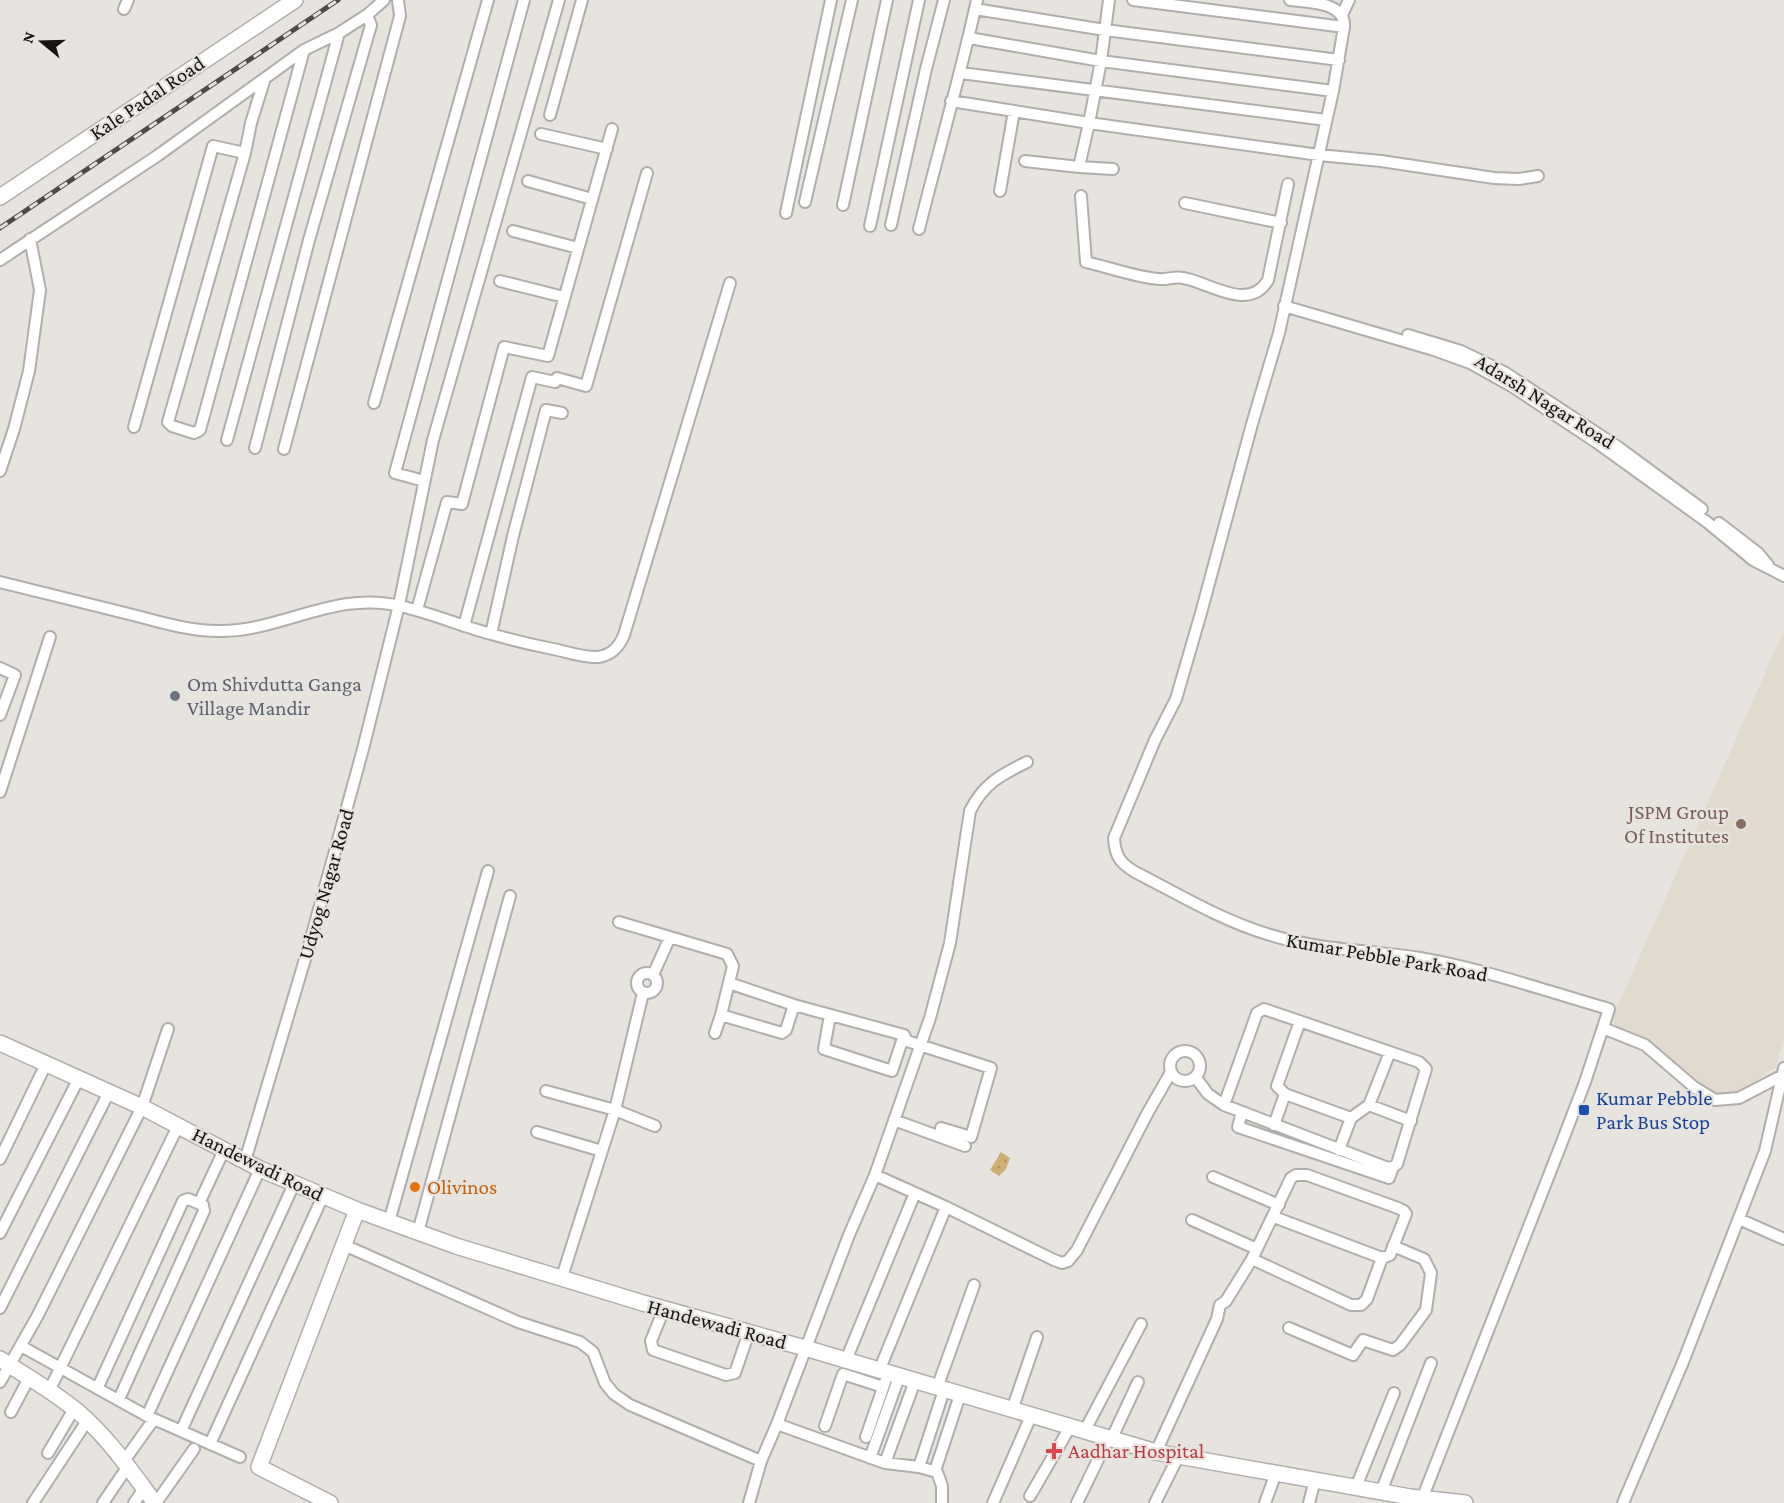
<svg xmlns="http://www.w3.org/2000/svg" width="1784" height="1503" font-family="'Crimson Pro',serif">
	<defs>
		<pattern id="grass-dots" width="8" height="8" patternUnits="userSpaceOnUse" patternTransform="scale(1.5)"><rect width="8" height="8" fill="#cfad74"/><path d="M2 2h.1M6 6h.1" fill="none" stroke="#b19464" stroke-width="1.8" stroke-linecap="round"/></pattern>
	</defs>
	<rect width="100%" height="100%" fill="#e7e4e0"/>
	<!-- built -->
	<path fill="#e1dacf" d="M1784,630V1039L1776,1067L1740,1091L1714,1096L1693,1081L1649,1041L1617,1029L1612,1019Z"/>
	<!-- grass -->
	<path fill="url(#grass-dots)" d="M1001,1152L1010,1158L1006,1169L999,1176L990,1170Z"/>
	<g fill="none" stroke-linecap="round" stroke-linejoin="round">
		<defs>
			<path id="street" d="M1133,0L1344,27
				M1290,0C1308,2 1346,2 1344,27L1333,91L1279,333L1252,424L1201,613L1176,699L1155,740L1114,838C1115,856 1120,863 1135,872C1178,894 1221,920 1267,934C1317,950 1368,950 1420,958C1484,969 1546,991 1609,1009L1585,1082L1562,1142L1422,1499
				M124,9L128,0
				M975,9L1105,30L1339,60
				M367,15L384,0
				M1342,15L1349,0
				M969,38L1101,61L1333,91
				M961,73L1326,120
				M951,101L1089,123L1101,61L1109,0
				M550,115L582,0
				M541,134L607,149
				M245,153L251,123L265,78
				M1025,161L1079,167L1089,123L1319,155L1381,161L1494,178L1519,179L1538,176
				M1079,167L1113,169
				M528,181L592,199
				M1000,191L1014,111
				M1081,196L1086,262C1107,267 1139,278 1159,279C1167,280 1175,276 1183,278C1209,282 1249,313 1268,280L1288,184
				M805,202L852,0
				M1185,203L1281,223
				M843,205L887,0
				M786,213L831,0
				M891,225L926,69L944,0
				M870,226L919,0
				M919,229C938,153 960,77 977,0
				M513,231L578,248
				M0,260L157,156L304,50L200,430L194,433L172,426L168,422L245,153L213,146L134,427
				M500,281L564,297
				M1284,306L1434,350L1470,363L1513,387L1596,442L1707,522L1753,560L1784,576
				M1408,335L1461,351L1504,372L1618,447L1702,509
				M374,403L488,0
				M227,440L339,33L304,50
				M255,448L309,240L371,25L367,15L339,33
				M284,449L400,16L398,0
				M0,471L14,429L29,371L40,290L30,239
				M424,481L395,473L524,0
				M1719,523L1758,553L1768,565
				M0,582C44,593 89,604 133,615C160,622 189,631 218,631C282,632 334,590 400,606C431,613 461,626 491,634C512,640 533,645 553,649C568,652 584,658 598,657C612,655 619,647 624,635L730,283
				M417,610L447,502L462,504L504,347L548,356L612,129
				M464,626L532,377L555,382L557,378L586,386L647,173
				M491,634L513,536L546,410L562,413
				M0,668L15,675L0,715
				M0,792L50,637
				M619,922L727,954L733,966L721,1015
				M637 983a10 10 0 1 1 20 0a10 10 0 1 1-20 0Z
				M653,975L670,937
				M729,983L794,1005
				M830,1015L824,1049L892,1071L904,1035
				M1300,1021L1277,1086L1285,1094L1351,1118
				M1603,1028L1645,1045L1694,1087L1715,1100L1739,1098L1783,1075
				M715,1033L721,1015L782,1033L786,1030L794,1005L904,1035L907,1041L991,1068L971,1137L941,1128
				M1170 1066a15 15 0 1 1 30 0a15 15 0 1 1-30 0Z
				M1196,1078L1208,1094L1224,1105L1388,1168L1393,1167L1397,1164L1426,1069L1419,1062L1264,1009L1257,1013L1224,1105
				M546,1091L615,1110L655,1126
				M1369,1105L1411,1121
				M1242,1112L1238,1127L1389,1178L1393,1167
				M894,1120L965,1146
				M1274,1125L1285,1094
				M537,1132L602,1151
				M1339,1150L1351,1118L1369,1105L1390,1052
				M0,1159L46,1064
				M245,1161L308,949L363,749L399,605L433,440L559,0
				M875,1175L946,1207L1054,1260L1062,1263L1068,1261L1077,1250L1147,1114L1171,1072
				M1213,1177L1279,1205
				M202,1197L224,1150
				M1739,1219L1784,1239
				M1192,1220L1257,1249
				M389,1222L488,871
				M418,1232L510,896
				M0,1233L79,1078
				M344,1245L518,1322L580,1342L593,1352L605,1383L614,1394L630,1405L761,1461
				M1252,1259L1351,1305H1361L1367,1299L1382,1258
				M562,1277L615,1110L643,993
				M0,1308L109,1092
				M664,1309L651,1341L653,1350L726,1375L735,1373L749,1332
				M1289,1328L1353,1355L1363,1340L1393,1350L1400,1345L1426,1310L1431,1273L1424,1259L1393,1246
				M21,1346L147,1416L240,1457
				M846,1360L915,1193
				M879,1371L946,1207
				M0,1382L38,1315L142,1107L168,1029
				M98,1387L183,1201L188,1199L203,1205L204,1211L119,1399
				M937,1388L974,1285
				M49,1391L178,1126
				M1012,1410L1037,1337
				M11,1412L29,1378
				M147,1416L260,1169
				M777,1424L885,1463L919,1467L937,1472L942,1486V1503
				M825,1426L843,1374L883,1387
				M181,1431L294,1184
				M1084,1432L1141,1324
				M866,1437L885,1382
				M1111,1440L1138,1382
				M210,1444L323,1196
				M1156,1452L1217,1319L1220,1305L1226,1301L1252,1259L1291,1178L1296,1175H1307L1398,1208L1404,1211L1406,1214L1390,1255L1382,1258L1274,1217
				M48,1453L74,1409
				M870,1458L899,1377
				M124,1461L154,1419
				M885,1463L915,1381
				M919,1467L944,1390
				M935,1471L960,1395
				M1356,1487L1394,1393
				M1381,1492L1431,1363
				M1030,1496L1070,1427
				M33,1503L87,1421
				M103,1503L128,1466
				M134,1503L144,1489
				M156,1503L194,1449
				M749,1503L761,1461L777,1424L849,1235L875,1175L930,1018L950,943L970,811C984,783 1001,775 1027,762
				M993,1503L1031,1416
				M1077,1503L1108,1439
				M1155,1503L1178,1457
				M1265,1503L1276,1473
				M1309,1503L1315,1480
				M1623,1503L1683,1362L1765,1151L1784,1068"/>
			<path id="secondary" d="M0,197L295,0
				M0,1043L142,1107L260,1169L357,1210L456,1246L643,1303L805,1348L1156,1452L1410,1497L1465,1503
				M0,1359C26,1376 53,1391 77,1411C108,1437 131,1471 155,1503
				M330,1503L259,1467L357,1210"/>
		</defs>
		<!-- street casing -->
		<use href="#street" stroke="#b0aeaa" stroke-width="14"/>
		<!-- secondary casing -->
		<use href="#secondary" stroke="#b0aeaa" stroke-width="18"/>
		<!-- street -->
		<use href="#street" stroke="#fff" stroke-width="10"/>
		<!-- secondary -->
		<use href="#secondary" stroke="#fff" stroke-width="15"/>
		<defs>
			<path id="rail" d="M0,228L338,0"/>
		</defs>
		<!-- rail casing -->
		<use href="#rail" stroke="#4d4b49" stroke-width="5"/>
		<!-- rail -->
		<use href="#rail" stroke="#e7e4e0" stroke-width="3" stroke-dasharray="9" stroke-linecap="butt"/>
	</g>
	<!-- markers -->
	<circle fill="#6b7280" stroke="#e7e4e0" stroke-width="2" cx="175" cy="696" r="6"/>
	<circle fill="#8d6e63" stroke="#e7e4e0" stroke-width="2" cx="1741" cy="824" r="6"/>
	<rect fill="#1a4fb4" stroke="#e7e4e0" stroke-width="2" x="1578" y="1104" width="12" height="12" rx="3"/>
	<circle fill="#e8710a" stroke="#e7e4e0" stroke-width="2" cx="415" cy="1187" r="6"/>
	<path fill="#e0444e" stroke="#e7e4e0" stroke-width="2" d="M1051 1442h6v6h6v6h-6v6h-6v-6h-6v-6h6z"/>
	<g text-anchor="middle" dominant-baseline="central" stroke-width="4.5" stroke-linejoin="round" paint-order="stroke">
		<!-- street labels -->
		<g font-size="21" fill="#161513" stroke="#e7e4e0">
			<text transform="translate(147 98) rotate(-34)">Kale Padal Road</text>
			<text transform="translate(1545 401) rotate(32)">Adarsh Nagar Road</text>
			<text transform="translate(326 884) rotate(-74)">Udyog Nagar Road</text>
			<text transform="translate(1387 957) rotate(10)">Kumar Pebble Park Road</text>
			<text transform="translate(258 1164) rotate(26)">Handewadi Road</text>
			<text transform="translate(717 1324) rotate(15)">Handewadi Road</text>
		</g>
		<!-- worship labels -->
		<g font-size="21" fill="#5b616d" stroke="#e7e4e0" text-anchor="start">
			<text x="187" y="684">Om Shivdutta Ganga<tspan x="187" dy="24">Village Mandir</tspan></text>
		</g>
		<!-- education labels -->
		<g font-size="21" fill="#785e54" stroke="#e7e4e0" text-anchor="end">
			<text x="1729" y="812">JSPM Group<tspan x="1729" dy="24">Of Institutes</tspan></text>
		</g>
		<!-- transit labels -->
		<g font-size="21" fill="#164399" stroke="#e7e4e0" text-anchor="start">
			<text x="1596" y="1098">Kumar Pebble<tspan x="1596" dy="24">Park Bus Stop</tspan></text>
		</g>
		<!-- food labels -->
		<g font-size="21" fill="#c56008" stroke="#e7e4e0" text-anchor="start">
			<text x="427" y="1187">Olivinos</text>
		</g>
		<!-- health labels -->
		<g font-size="21" fill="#be3a42" stroke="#e7e4e0" text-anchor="start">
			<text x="1068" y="1451">Aadhar Hospital</text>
		</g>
	</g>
	<!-- north arrow -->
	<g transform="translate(42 42) rotate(289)" stroke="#e7e4e0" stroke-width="4.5" paint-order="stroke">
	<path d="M0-4.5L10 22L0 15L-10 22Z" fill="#161513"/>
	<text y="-9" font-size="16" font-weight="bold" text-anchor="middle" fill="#161513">N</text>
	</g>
</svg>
